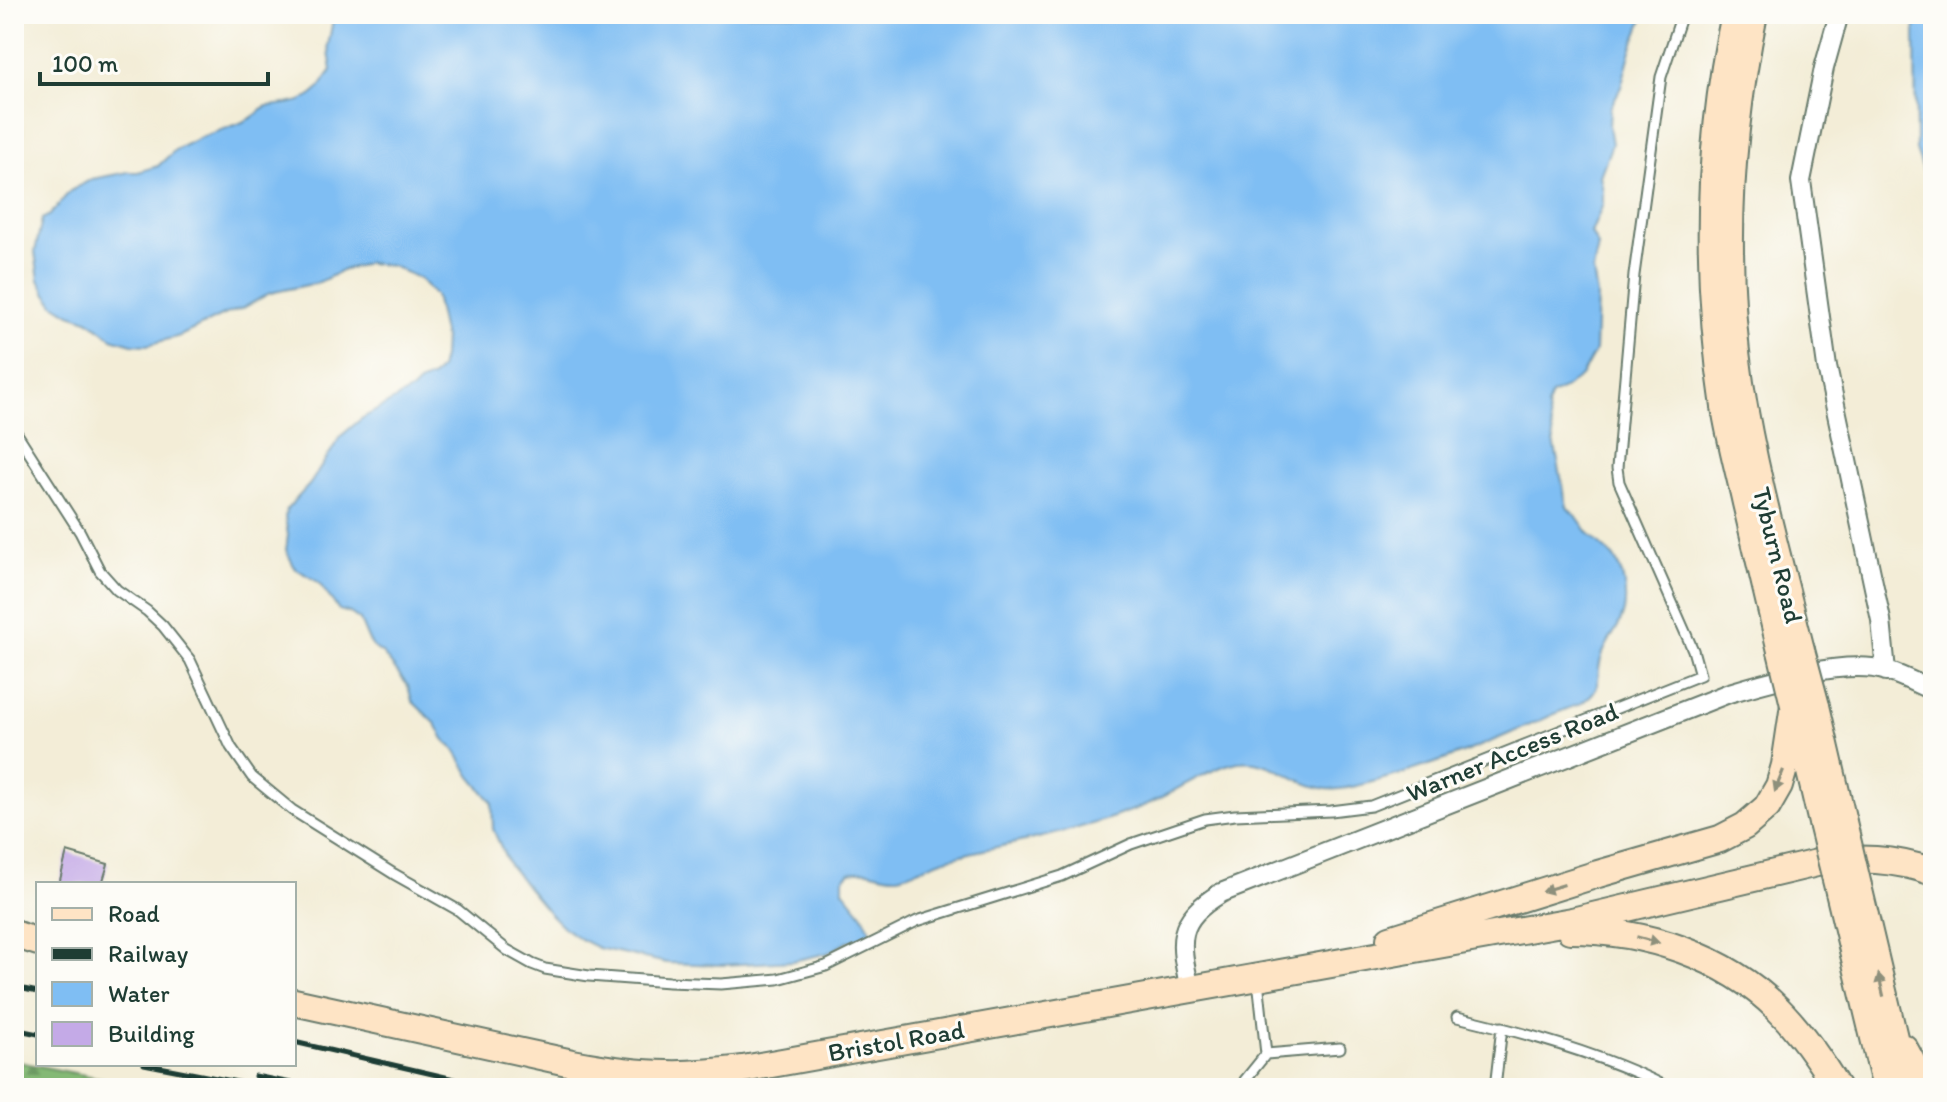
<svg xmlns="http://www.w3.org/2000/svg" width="1947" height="1102" font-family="Itim,sans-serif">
	<defs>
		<pattern id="forest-firs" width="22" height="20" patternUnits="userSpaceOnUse" patternTransform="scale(2)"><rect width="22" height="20" fill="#84b975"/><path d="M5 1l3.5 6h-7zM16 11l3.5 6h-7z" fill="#6b9861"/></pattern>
	</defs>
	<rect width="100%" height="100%" fill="#fdfcf7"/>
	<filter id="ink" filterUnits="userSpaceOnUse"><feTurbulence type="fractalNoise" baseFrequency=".0125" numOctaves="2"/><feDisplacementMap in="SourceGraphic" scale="16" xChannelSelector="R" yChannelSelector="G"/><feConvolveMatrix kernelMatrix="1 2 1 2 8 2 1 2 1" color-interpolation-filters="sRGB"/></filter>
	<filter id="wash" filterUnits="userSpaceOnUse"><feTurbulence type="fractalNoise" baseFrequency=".006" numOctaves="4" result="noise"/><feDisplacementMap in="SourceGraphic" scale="32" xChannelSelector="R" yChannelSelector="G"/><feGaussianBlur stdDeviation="1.8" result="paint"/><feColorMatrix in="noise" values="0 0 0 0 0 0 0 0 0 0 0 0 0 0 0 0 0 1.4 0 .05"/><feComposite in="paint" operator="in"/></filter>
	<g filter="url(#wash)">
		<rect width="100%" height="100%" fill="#f3edd7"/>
		<!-- forest -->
		<path fill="url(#forest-firs)" stroke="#527b54" stroke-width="2" d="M14,1061L150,1088H14Z"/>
		<!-- water -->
		<path fill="#7fbef3" stroke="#4f7e94" stroke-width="2" d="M334,14H1645L1631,50L1621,87L1610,108L1609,126L1612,144L1600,176L1603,191V204L1591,233L1598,246L1593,271L1597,295L1595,351L1581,376L1564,389L1551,395L1547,406L1567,507C1578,516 1579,520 1587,531C1594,540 1605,548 1613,557C1624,570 1627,595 1624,611C1621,627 1607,640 1602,656C1594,678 1606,687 1580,704C1558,711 1539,722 1518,730C1475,749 1432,766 1387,778C1372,782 1355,787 1340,789C1300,794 1273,751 1230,764C1201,773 1176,791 1148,804C1085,831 1015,842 949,858C933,862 912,874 898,876C887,877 878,873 868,871C862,870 856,871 850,872L843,879V890L863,915L870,930L868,936L849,941L828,953L793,961L722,965L667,963L598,948L580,939L563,927L549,913L509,865L493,829L492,802L471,777L455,750L444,739L436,724L412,701L408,686L383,654L373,647L368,639L360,620L350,613L339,610L318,582L295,568L286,550L288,535L285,517L287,509L310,484L341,436L361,419L412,390L419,383L433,377L440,369L443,357L444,338L435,295L418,278L392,266L369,263L346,269L317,283L270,293L243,308L223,315L180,336L147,345L132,344L112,338L88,320L70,314L54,304L45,291L39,280L35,252L42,219L50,215L70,191L92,179L128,172H138L158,166L175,150L201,137L238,124L251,118L258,113L261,109L267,106C286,104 309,104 321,86C325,80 327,76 332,70L328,46Z
			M1915,14H1933V199L1916,150Z"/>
		<g id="blocks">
			<!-- building -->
			<path fill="#c4aae7" d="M67,852L108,864L102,884H59Z"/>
		</g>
	</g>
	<g filter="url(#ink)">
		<use href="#blocks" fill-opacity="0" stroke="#697b6d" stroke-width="2"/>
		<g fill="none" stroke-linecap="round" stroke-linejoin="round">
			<defs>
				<path id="service" d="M14,429L80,532L100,571L117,590L147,611L163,626L190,660L231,747L252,777L292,810L394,874L458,910L507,950L532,964L545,969L589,976L669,982L721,984L778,979L826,966L917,921L1062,876L1131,844L1205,819L1235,815L1331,811L1371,806L1700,675L1693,650L1619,482L1617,468L1634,275L1661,77L1682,14
					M1258,980L1266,1054L1340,1048
					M1457,1017C1527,1033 1605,1055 1669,1088
					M1242,1088L1245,1080L1266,1054
					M1495,1088L1502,1027"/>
				<path id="minor" d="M1839,14L1824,68L1801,181L1827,367L1881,620L1886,671
					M1190,989C1179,941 1175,921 1221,893L1729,693C1769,681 1847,658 1887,671C1903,676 1918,684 1933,691"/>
				<path id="secondary" d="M1735,14C1707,144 1705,276 1725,407C1730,439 1739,471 1746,503C1758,552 1769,602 1781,651
					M1754,14C1729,136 1722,260 1740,383C1754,473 1779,562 1801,650
					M1816,706L1843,822
					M1798,720L1822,823
					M1858,886L1906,1088
					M1839,892L1886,1088
					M1570,930C1644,930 1725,956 1778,1009C1801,1032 1820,1060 1837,1088
					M14,934L38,942
					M1390,939L1598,874L1720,839L1745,826L1767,807L1779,786L1785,765L1794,705
					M294,1002L572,1063C604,1069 635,1074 667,1074C693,1075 718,1072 743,1069L1572,921L1817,863C1858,857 1894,858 1933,872
					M1904,1048L1917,1072L1931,1088"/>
			</defs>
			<!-- service casing -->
			<use href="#service" stroke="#697b6d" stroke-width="13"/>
			<!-- minor casing -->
			<use href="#minor" stroke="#697b6d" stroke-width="22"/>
			<!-- secondary casing -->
			<use href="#secondary" stroke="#697b6d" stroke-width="30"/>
			<!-- service -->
			<use href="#service" stroke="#fff" stroke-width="9"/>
			<!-- minor -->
			<use href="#minor" stroke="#fff" stroke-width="18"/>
			<!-- secondary -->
			<use href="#secondary" stroke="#fee4c5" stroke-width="26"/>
			<!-- rail -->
			<path stroke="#1f3d34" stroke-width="5" d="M14,987L38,992
				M14,1029L38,1034
				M294,1042L493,1088
				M144,1064L268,1088
				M255,1076L317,1088"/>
			<defs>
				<path id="secondary-bridge" d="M1801,650L1816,706
					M1781,651L1794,705
					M1843,822L1858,886
					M1822,823L1839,892"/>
			</defs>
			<!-- secondary-bridge casing -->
			<use href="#secondary-bridge" stroke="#697b6d" stroke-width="30" stroke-linecap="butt"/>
			<!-- secondary-bridge -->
			<use href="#secondary-bridge" stroke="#fee4c5" stroke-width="26"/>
		</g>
		<!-- one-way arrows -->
		<defs><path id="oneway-solid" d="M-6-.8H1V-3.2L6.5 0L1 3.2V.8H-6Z" transform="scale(2)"/></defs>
		<g fill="#8e907c">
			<use href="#oneway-solid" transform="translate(1779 781) rotate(112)"/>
			<use href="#oneway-solid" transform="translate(1553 888) rotate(163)"/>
			<use href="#oneway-solid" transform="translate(1648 940) rotate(15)"/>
			<use href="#oneway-solid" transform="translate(1881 985) rotate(-103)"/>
		</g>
	</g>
	<g text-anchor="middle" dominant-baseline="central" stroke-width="6" stroke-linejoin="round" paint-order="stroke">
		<!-- street labels -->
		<g font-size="26" fill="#1f3d34" stroke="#fdfcf7">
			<text transform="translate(1778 555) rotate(76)">Tyburn Road</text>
			<text transform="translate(1512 752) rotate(-22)">Warner Access Road</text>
			<text transform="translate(896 1041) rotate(-10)">Bristol Road</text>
		</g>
	</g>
	<!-- margin -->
	<rect width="1947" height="1102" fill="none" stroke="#fdfcf7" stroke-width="48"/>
	<!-- legend -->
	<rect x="36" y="882" width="260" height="184" fill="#fdfcf7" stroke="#a4b0a9" stroke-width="2"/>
	<rect x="52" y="908" width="40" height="12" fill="#fee4c5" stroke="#a4b0a9" stroke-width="2"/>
	<text x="108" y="922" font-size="24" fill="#1f3d34">Road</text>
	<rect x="52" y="948" width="40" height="12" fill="#1f3d34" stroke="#a4b0a9" stroke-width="2"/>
	<text x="108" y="962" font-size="24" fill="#1f3d34">Railway</text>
	<rect x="52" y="982" width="40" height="24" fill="#7fbef3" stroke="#a4b0a9" stroke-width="2"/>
	<text x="108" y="1002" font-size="24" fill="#1f3d34">Water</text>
	<rect x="52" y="1022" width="40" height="24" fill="#c4aae7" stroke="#a4b0a9" stroke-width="2"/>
	<text x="108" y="1042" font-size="24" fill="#1f3d34">Building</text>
	<!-- scale -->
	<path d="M40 72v12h228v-12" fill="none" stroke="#1f3d34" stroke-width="4"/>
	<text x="52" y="72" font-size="24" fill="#1f3d34" stroke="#fdfcf7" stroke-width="6" paint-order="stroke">100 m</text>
</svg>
